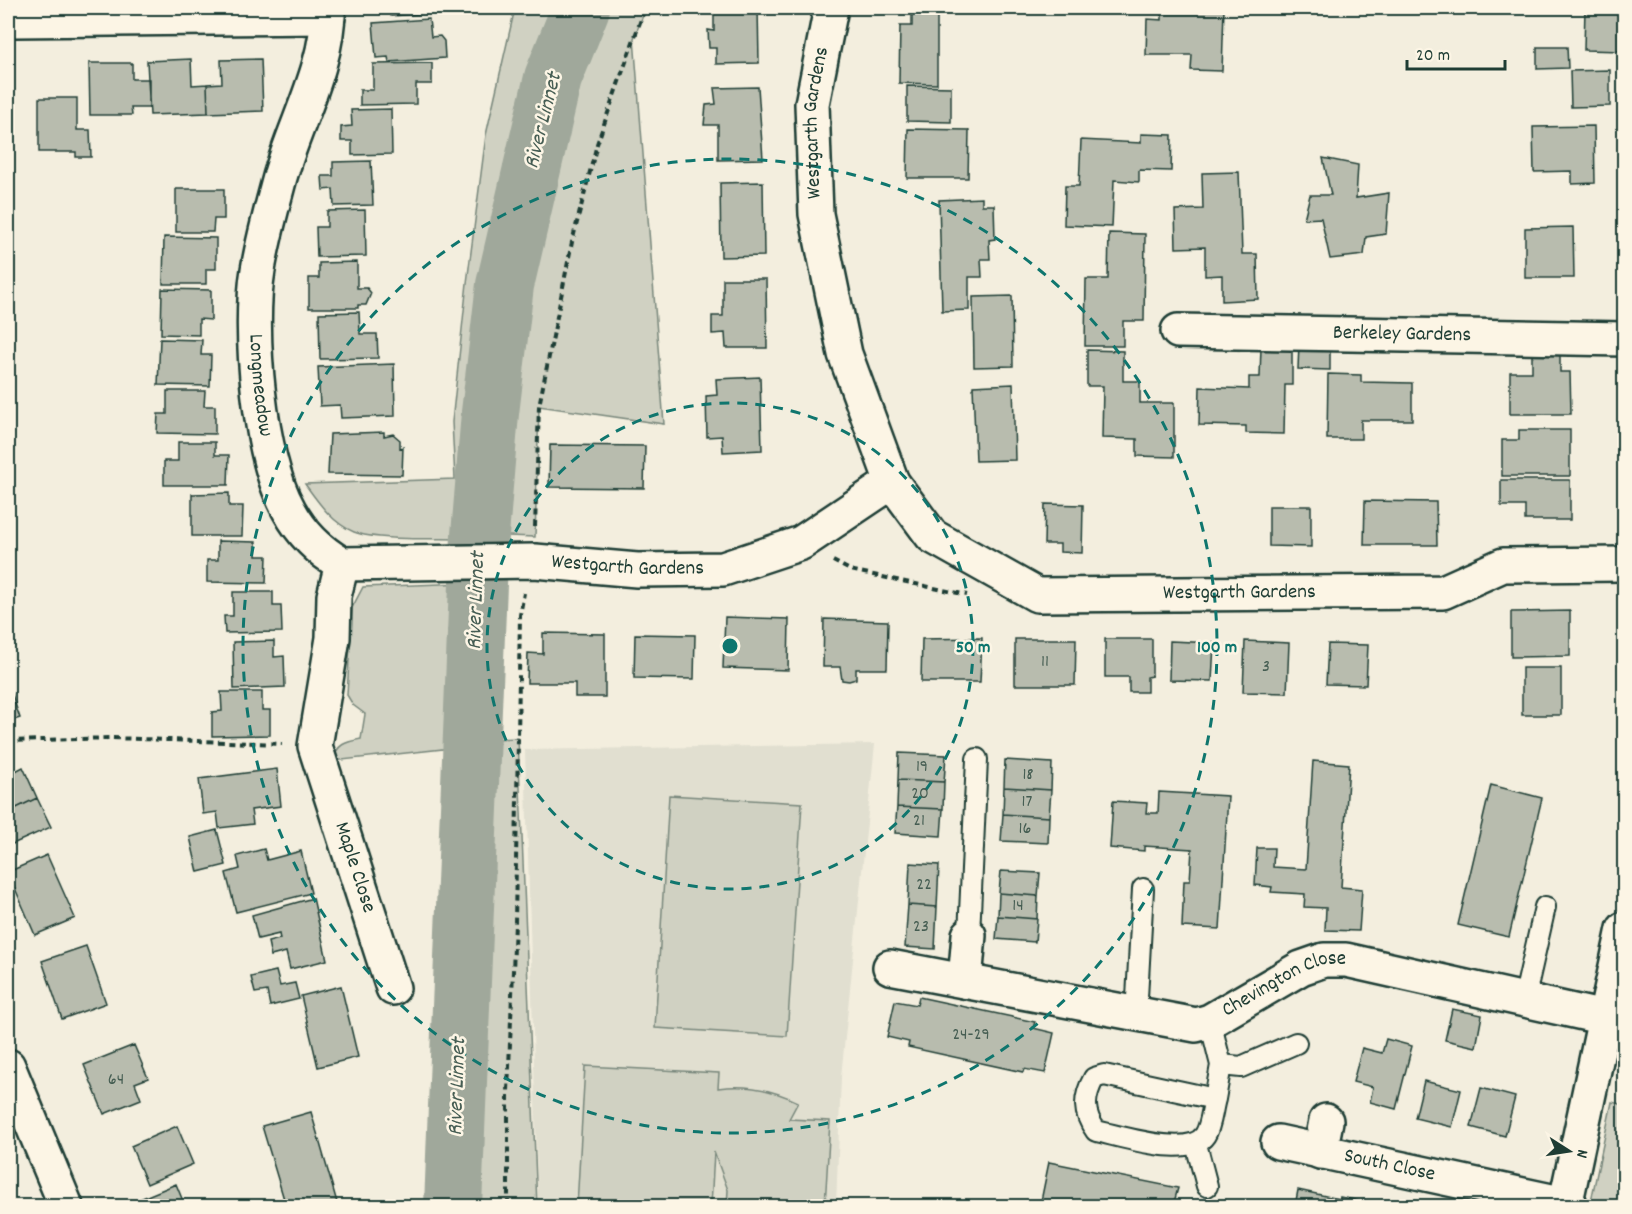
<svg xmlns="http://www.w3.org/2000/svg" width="1632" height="1214" font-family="Dekko,sans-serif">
	<rect width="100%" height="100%" fill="#f3eede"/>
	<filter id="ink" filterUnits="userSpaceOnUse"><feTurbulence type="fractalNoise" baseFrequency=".0167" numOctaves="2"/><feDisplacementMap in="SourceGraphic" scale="12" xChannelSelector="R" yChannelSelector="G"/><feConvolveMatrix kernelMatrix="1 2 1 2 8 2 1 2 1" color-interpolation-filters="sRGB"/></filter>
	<g filter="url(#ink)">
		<!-- built -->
		<path fill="#e1dfd0" d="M875,744L841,1077L836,1206H538L525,750Z"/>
		<!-- green -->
		<path fill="#d0d1c2" stroke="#78877b" stroke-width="1.5" d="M515,8H569C530,106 506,212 490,316C478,390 482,466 466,539C440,538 376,541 354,532C332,523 318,502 305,484L455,479L452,422L467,283L486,135Z
			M581,8H646L634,38L664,424L539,406L535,537L480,535L487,443L571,33Z
			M467,583L461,747L333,761C336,744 346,742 361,739L365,714L353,705L347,695L352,608L363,587Z
			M518,738L537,1206H471L473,740Z
			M669,795L802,803L787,1036L655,1028Z
			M585,1066L719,1073L718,1088C747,1084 772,1089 798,1102L789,1119L830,1121L825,1206H727L728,1190L714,1152L711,1206H577Z
			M1612,1102L1624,1105V1206H1590Z"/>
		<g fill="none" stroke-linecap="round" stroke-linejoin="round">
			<!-- river -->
			<path stroke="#a0a89b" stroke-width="58" d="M453,1206L480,535L490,413L505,285L553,78L581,8"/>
		</g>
		<!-- building -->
		<path fill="#b8bcae" stroke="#1f3d34" stroke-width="1.5" d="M391,8H447V12L391,16Z
			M714,8H758L759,63L716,64V48H709L708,30L714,31Z
			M912,8H937V84L899,83L900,26H912Z
			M1162,8H1224L1222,71L1191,70L1192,55H1146L1147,19L1162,20Z
			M1585,8H1624L1623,51L1584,50Z
			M429,19L431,37L440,36L444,41L445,58L389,62L388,57L376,58L373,23Z
			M1537,47H1567L1568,68L1537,69Z
			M191,59L192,85L207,84L208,113L150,115L147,61Z
			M261,59L263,111L208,113L207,84L222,83L221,60Z
			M89,63H132V79H149V108H131L132,115H90Z
			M432,63V84H416V104L360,105V90H373V64Z
			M1610,70V106L1571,107L1570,71Z
			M907,86L951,87V122L907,121Z
			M758,87L763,159L718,160V125H704L706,105L716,104L714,88Z
			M39,98H77V130H90L91,157H76V152H39Z
			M391,109L392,154L352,155V141H341V127L352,126L351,110Z
			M1594,126L1595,183L1572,184V171L1534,172L1533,127Z
			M908,129L969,130L968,178H907Z
			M1141,134L1172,135L1171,171L1139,170V182L1114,180L1112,227L1064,225L1065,186H1079L1081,140L1141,143Z
			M1323,158L1358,165L1356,198L1389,193L1386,234L1366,237L1364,255L1330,259L1321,218L1304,219L1310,195H1331Z
			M371,161L373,205L334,206L333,189L323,190L322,176H333V162Z
			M1239,172L1242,254H1257L1258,299L1222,301V275L1205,276V247L1176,248L1175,210L1203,209L1202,173Z
			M763,182L764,256L721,257L720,183Z
			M176,189H224V219H214L213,232H176Z
			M982,198V205H994L995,239L989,240L990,259H981L982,277H969V310L942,311L939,200Z
			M365,210L366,256L317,257L316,227H327V211Z
			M1573,227L1574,278H1525V228Z
			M1109,233L1145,234L1144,321H1123V346H1085L1086,279H1108Z
			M164,237L216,238V269H206V284H163Z
			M357,262V288H367L371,293L366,305H358V308H309V278H319V263Z
			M723,279H766L767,348H726L725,333L712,334V316H723Z
			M162,289L211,290V320L199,319V335L161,334Z
			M1012,296L1013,366L974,367L973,297Z
			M359,312L360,334H377L378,358L320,359L319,313Z
			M160,339L202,340L201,355H211L210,386L158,385Z
			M1299,344L1330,345V370L1298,369Z
			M1261,347L1292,348V385H1285L1284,434L1246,433V426L1199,425L1200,387L1249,389V377H1260Z
			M1087,350L1123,351V381H1140V403H1174V457L1137,456V439L1102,438L1103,386H1087Z
			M1532,350H1560V372H1570L1571,414H1510V372H1532Z
			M394,364L395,416L341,418L340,405L320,406L318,367Z
			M1328,374L1361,375V382L1412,383V420H1361V439H1327Z
			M760,377L762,450L723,452L722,436L707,437L706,396L717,395L716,379Z
			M1013,384L1015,460L976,461L973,386Z
			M167,391H205L204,406H215V434L157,433L158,414H167Z
			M1519,430H1570V476H1502V440H1519Z
			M384,432V436L393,434L400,440V448L403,447L402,475L328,474L330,434Z
			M178,442H215V455H229L228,485H164V461H178Z
			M550,445L645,446L644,488L549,487Z
			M1501,480H1570V520H1525V506H1501Z
			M229,493V506H243L242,536H192V494Z
			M1365,501L1436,502L1437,545H1364Z
			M1045,504L1083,505L1082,553L1060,552V544H1044Z
			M1269,506H1311V547L1269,546Z
			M218,541L256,542V556H267L266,583L207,582V560H218Z
			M233,592H273V606H281L282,632L225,633L224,616H233Z
			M1570,611V656L1511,657V612Z
			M725,617L789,619L788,670L723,668Z
			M824,619L888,621L887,669H856V679L849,681L842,680L840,667H823Z
			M543,633L605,634V697H575V683H527L528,653L543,654Z
			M635,634L695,635L694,679L634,678Z
			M982,638L980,682H921L922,639Z
			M1015,639H1076L1075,685H1015Z
			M1105,639H1152V676L1147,677V692H1129V677H1105Z
			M274,641V657L284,656L285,687L234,689L233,642Z
			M1170,641L1214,643L1212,681L1169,680Z
			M1245,641L1289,643L1287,693L1243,692Z
			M1328,644L1368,645L1366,685L1326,684Z
			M1522,668H1561V715H1522Z
			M10,689L20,718L8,722V690Z
			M221,692H262V710H270V735L212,736V712L222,711Z
			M899,753L946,755L944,782L898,780Z
			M1005,760L1052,763L1051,790L1004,787Z
			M1313,761L1349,764L1341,887L1362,889L1359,931L1325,930L1326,908L1304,907L1305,894L1271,892L1272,887L1255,885L1257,848H1274L1273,867L1306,869Z
			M23,767L37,798L8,812V775Z
			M277,769L281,806L251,810L253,824L219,828L217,812L203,814L199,779Z
			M898,780L944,782L943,809L897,807Z
			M1491,785L1542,798L1509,937L1458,925Z
			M1004,787L1051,790L1049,817L1003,814Z
			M1159,792L1228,796L1220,929L1182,927L1184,881H1190L1192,849L1144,846V851L1110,848L1113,801L1147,803L1146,813H1158Z
			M37,798L51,827L8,846V812Z
			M897,807L943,809L941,836L895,833Z
			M1003,814L1049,817L1048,843L1001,841Z
			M217,830L226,865L198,872L190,837Z
			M264,849L267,860L301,851L311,893L236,912L226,873L240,869L237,856Z
			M47,855L75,918L35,935L8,872Z
			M910,863L939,865L937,907L908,905Z
			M1001,871L1040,873L1038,896L999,893Z
			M999,893L1038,896L1037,919L998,916Z
			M313,898L327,960L290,969L286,952L271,956L268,942L280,939L279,934L258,939L252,915Z
			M908,905L937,907L935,949L905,947Z
			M998,916L1037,919L1035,942L996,939Z
			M86,946L106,1003L62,1019L42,961Z
			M276,971L280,986L295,983L299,999L270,1006L267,991L255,993L251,977Z
			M341,986L358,1057L318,1067L301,996Z
			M919,997L1035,1022L1033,1028L1054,1033L1045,1073L1024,1069L1023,1072L908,1047L909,1042L887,1037L895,1001L917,1005Z
			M1452,1009L1482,1015L1476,1047L1445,1040Z
			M1386,1039L1412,1046L1396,1109L1370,1102L1373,1087L1353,1082L1362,1048L1382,1053Z
			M134,1045L148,1078L135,1083L141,1099L104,1114L84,1065Z
			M1424,1081L1461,1090L1452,1127L1415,1118Z
			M1481,1088L1515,1097L1505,1136L1471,1127Z
			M311,1112L338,1206H286L262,1126Z
			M177,1126L193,1164L147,1184L131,1146Z
			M1049,1162L1178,1188L1173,1206H1040Z
			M176,1184L185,1206H123Z
			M1298,1190L1340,1199L1338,1206H1295Z
			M1340,1197L1380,1205V1206H1338Z
			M1381,1202L1403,1206H1380Z"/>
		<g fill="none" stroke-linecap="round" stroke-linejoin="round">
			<defs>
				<path id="lane" d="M969,935L977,759
					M1524,1000L1545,907
					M1136,1016L1143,889
					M1210,1021L1221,1065L1215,1099
					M1221,1065L1241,1067L1296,1043
					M1104,1075L1215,1099C1212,1109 1211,1126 1205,1135C1189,1159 1121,1136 1096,1131C1083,1113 1083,1098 1094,1078Z
					M1196,1144L1207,1186"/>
				<g id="street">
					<path id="s1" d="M328,8C328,67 296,121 280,177C272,207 263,239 258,270C248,329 259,458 289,510C302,534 319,551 342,564L334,596L333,638L315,746L393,988"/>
					<path d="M14,20L328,17"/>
					<path id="s2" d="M1178,331L1624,339"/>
					<path id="s3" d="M892,482L932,536L1037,595L1443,592L1503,565L1624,564"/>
					<path id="s4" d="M342,564L535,561L637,570L723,569L801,543L892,482L845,354L816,214L812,104L831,8"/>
					<path id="s5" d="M890,967L1196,1025L1210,1021L1301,968L1324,960H1346L1605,1018"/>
					<path d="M965,981L969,935"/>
					<path id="s6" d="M1278,1142L1565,1204"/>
					<path d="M1320,1152L1326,1121"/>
				</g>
				<path id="secondary" d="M1565,1206L1624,929"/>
				<path id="primary" d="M8,1066L66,1206"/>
			</defs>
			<!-- lane casing -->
			<use href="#lane" stroke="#1f3d34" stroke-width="24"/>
			<!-- street casing -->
			<use href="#street" stroke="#1f3d34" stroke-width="38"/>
			<!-- secondary casing -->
			<use href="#secondary" stroke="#1f3d34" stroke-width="38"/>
			<!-- primary casing -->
			<use href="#primary" stroke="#1f3d34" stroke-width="38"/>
			<!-- path -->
			<path stroke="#1f3d34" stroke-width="4" stroke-dasharray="6 4.5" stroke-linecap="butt" d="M535,527L539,406L572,242L597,144L645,8
				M833,561L850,570L967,595
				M8,741L112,738L282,744
				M508,1206V1091L515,923L520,615L524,593"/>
			<!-- lane -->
			<use href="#lane" stroke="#fcf5e5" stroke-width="20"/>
			<!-- street -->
			<use href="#street" stroke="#fcf5e5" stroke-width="33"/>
			<!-- secondary -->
			<use href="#secondary" stroke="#fcf5e5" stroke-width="33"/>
			<!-- primary -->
			<use href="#primary" stroke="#fcf5e5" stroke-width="33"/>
		</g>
	</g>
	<!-- distance rings -->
	<g fill="none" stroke="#0f766e" stroke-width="3" stroke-dasharray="10 8">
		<circle cx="730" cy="646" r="243"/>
		<circle cx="730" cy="646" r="487"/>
	</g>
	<g text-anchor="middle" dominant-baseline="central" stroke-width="5" stroke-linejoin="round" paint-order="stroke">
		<!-- number labels -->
		<g font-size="18" fill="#455d52">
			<text x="1045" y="662">11</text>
			<text x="1266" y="667">3</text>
			<text x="922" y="767">19</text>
			<text x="1028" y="775">18</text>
			<text x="920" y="794">20</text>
			<text x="1027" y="802">17</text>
			<text x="919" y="821">21</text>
			<text x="1025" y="829">16</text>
			<text x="924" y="885">22</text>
			<text x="1018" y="906">14</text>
			<text x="921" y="927">23</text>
			<text x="971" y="1035">24-29</text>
			<text x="116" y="1080">64</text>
		</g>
		<!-- street labels -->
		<g font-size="21" fill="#1f3d34" stroke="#fcf5e5">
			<text stroke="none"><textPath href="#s4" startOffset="944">Westgarth Gardens</textPath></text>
			<text stroke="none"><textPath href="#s2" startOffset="224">Berkeley Gardens</textPath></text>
			<text stroke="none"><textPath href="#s1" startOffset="388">Longmeadow</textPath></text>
			<text stroke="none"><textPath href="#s4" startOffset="286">Westgarth Gardens</textPath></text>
			<text stroke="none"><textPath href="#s3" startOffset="390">Westgarth Gardens</textPath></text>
			<text stroke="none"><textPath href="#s1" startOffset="906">Maple Close</textPath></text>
			<text stroke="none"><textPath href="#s5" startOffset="410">Chevington Close</textPath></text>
			<text stroke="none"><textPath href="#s6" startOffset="114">South Close</textPath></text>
		</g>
		<!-- water labels -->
		<g font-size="22" font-style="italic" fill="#465d53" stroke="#fcf5e5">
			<text transform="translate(544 121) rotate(-76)">River Linnet</text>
			<text transform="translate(477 601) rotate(-88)">River Linnet</text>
			<text transform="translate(458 1087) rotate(-88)">River Linnet</text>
		</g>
	</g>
	<circle cx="730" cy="646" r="9" fill="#0f766e" stroke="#fcf5e5" stroke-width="3"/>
	<g font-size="18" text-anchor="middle" font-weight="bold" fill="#0f766e" stroke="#fcf5e5" stroke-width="5" stroke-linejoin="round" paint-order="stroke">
		<text x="973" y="652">50 m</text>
		<text x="1217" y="652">100 m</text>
	</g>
	<!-- margin -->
	<rect width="1632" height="1214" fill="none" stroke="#fcf5e5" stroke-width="30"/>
	<rect x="15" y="15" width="1602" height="1184" fill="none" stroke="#1f3d34" stroke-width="2" filter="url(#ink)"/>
	<!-- north arrow -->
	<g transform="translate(1569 1151) rotate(102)" stroke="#fcf5e5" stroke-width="4.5" paint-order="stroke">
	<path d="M0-4.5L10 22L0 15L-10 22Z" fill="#1f3d34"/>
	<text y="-9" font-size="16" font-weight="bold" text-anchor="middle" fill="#1f3d34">N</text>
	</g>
	<!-- scale -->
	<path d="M1407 60v9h98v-9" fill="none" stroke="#1f3d34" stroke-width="3"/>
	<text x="1416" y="60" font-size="18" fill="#1f3d34" stroke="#fcf5e5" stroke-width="4.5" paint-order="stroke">20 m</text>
</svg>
